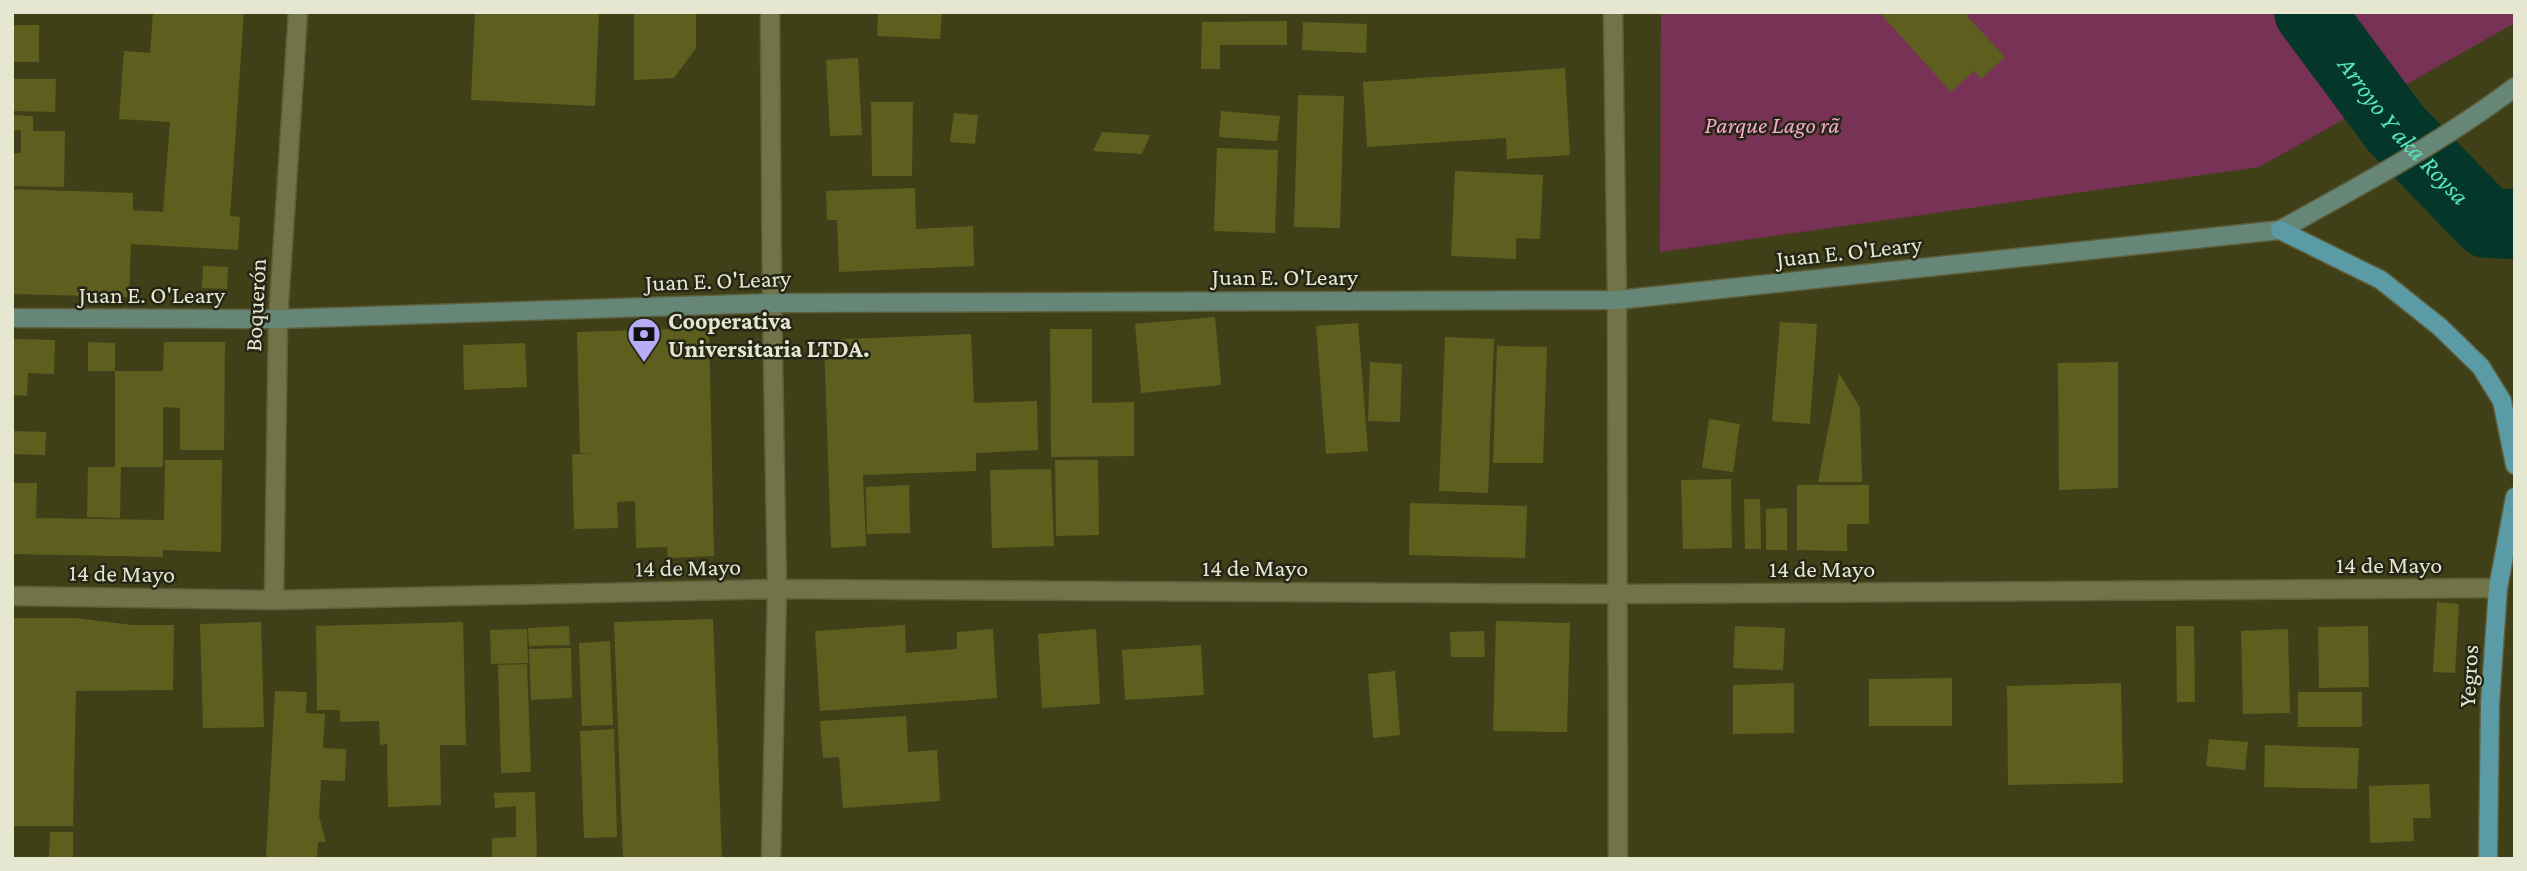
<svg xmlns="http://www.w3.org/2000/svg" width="2527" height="871" font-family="'Crimson Pro',serif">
	<rect width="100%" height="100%" fill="#404018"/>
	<!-- green -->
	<path fill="#773256" d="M1661,12H2515V23L2259,167L1660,252Z"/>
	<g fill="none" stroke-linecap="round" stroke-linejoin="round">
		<!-- river -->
		<path stroke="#043629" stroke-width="70" id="s1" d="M2309,12L2396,129L2487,223L2515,224"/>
	</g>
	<!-- building -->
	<path fill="#5e5e1f" d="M153,12H244L230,216L240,217L238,250L131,244L129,297L12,294V189L133,193V210L163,212L170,122L119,119L124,51L150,53Z
		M475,12H599L595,106L471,100Z
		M634,12H696V48L674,78L634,80Z
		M878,12H942L940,39L877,36Z
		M1879,12H1971L1967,16L2005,57L1981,79L1974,71L1951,92Z
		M1287,21V45H1220V69H1201L1202,22Z
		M1303,22L1367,24L1366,53L1302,50Z
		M12,25H39V62H12Z
		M858,58L862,135L830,136L826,60Z
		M1565,68L1570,155L1507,159L1506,138L1367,147L1363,82Z
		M12,79H56L55,112L12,111Z
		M1298,95L1344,96L1340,228L1294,227Z
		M871,102H913L912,176H872Z
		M1221,111L1280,116L1277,141L1219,137Z
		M954,113L978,115L975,144L950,142Z
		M12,115L33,116V131H65L64,187L12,186V153H21V130L12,131Z
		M1102,132L1150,135L1142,154L1093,151Z
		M1217,148L1278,150L1275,233L1214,231Z
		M1455,171L1543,175L1540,239L1516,238V259L1451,256Z
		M915,188L916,229L973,226L974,266L839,272L837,220H827L826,191Z
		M203,266L228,267L227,289L202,288Z
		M1215,317L1221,385L1141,393L1135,324Z
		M1780,322L1817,324L1810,424L1772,421Z
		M1358,323L1368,451L1326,454L1316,326Z
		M709,328L714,556L668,558L667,547L636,548L635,501L617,502L618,528L574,529L572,454H593L580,453L577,332Z
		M1050,329H1092V403L1134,402V456L1051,457Z
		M971,334L974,403L1037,401L1038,450L976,453V471L863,475L866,546L831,548L824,340Z
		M1445,337L1494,339L1488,493L1439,491Z
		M12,339L55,340L54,374L28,373L27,396L12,395Z
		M88,342L115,343V371H88Z
		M164,342H225L224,450H180V408L163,407V467H121L120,518L87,517L88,467H115V371H163Z
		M525,343L527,387L464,390L463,345Z
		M1497,346L1547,347L1543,463H1493Z
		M1370,362L1402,364L1400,422L1368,421Z
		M2118,362V488L2059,490L2058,363Z
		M1839,373L1860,408L1862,482H1818Z
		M1709,419L1740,424L1733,472L1702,468Z
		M12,431L46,432L45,455L12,454Z
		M165,460H222L221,552L163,550V557L12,554V483H37L36,518L164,520Z
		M1055,460H1098L1099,535L1056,536Z
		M1051,469L1054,546L992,548L990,470Z
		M1731,479L1732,548L1683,549L1681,480Z
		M909,485L910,533L867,534L866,487Z
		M1797,485H1869V524H1847V551L1797,550Z
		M1744,499H1760L1761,549H1745Z
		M1410,503L1527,506L1525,558L1409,555Z
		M1787,508V550H1766V509Z
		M2437,602L2459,604L2455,673L2433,672Z
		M12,618H75L132,625H174L173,690L76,691L73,826H12Z
		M713,619L722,859H623L614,622Z
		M1496,621L1570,623L1567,732L1493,731Z
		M261,622L264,727L203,728L200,624Z
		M463,622L466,745H440L441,805L388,807L387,744L380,745L379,721L340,722V710H317L316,626Z
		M905,625L906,653L957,649V632L993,629L997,698L820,711L815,631Z
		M569,626L570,645L529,646L528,628Z
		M1735,626L1785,628L1783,670L1733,668Z
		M2176,626H2194L2195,702H2177Z
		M2368,626L2369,687L2319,688L2318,627Z
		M527,629L528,663L491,664L490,630Z
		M1096,629L1100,704L1042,708L1038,634Z
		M2288,629L2290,713L2243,714L2241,631Z
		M1484,631L1485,657H1451L1450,632Z
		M610,641L613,725L582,726L579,643Z
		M1201,645L1204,695L1125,700L1122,650Z
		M571,648L572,698L531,700L529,649Z
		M527,664L531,772L501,773L498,665Z
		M1395,671L1400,735L1373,738L1368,674Z
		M1952,678V726H1869V679Z
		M1794,683V733L1733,734V685Z
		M2121,683L2123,783L2008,785L2007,686Z
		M275,691L307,692L306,713L325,714L323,748L346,749L345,781L321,780L319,816L326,842H318L317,859H266Z
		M2298,692H2362V727H2298Z
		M906,716L908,752L937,750L940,801L843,808L839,757L823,758L820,721Z
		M614,729L617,837L584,838L580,731Z
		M2209,739L2248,742L2245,770L2206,766Z
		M2265,745L2359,748L2357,789L2264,787Z
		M2429,784L2431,818H2413L2414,841L2370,843L2369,786Z
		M535,792L537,858L492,859V838L516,837V806L495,808L494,793Z
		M50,832H73V857H49Z"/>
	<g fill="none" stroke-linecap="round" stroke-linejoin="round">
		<defs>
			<path id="street" d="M770,12L772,303L777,589L771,859
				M1613,12L1617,300L1618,859
				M12,596L274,600L777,589L1616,594L2498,588
				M274,600L278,319L298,12"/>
			<path id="secondary" d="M12,318L278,319L772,303L1617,300L2280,230C2360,186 2442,142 2515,87"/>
			<path id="primary" d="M2280,230L2381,280L2440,327L2481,367L2502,401L2515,465
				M2488,859L2490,704L2498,588L2515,497"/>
		</defs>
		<!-- street casing -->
		<use href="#street" stroke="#5c5d3a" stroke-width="21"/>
		<!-- secondary casing -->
		<use href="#secondary" stroke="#5c5d3a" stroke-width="21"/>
		<!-- primary casing -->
		<use href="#primary" stroke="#5c5d3a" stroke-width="21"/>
		<!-- street -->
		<use href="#street" stroke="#717349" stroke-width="18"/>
		<!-- secondary -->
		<use href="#secondary" stroke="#668777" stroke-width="18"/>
		<!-- primary -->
		<use href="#primary" stroke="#5b9ba5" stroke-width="18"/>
	</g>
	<!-- icons -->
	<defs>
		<symbol id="bank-pin" viewBox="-11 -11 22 30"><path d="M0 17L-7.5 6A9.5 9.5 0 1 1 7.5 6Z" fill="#b6acf8" stroke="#252615"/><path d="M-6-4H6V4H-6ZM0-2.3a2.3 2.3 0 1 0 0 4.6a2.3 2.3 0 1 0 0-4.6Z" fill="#111"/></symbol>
	</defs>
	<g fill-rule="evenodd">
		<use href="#bank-pin" x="625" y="315" width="38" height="52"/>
	</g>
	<g text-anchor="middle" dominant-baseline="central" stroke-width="5" stroke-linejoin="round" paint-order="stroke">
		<!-- park labels -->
		<g font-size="24" font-style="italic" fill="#f5a7cb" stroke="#252615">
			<text x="1772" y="124">Parque Lago rã</text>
		</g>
		<!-- street labels -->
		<g font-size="24" fill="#e5e7d0" stroke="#252615">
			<text transform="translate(1849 251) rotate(-6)">Juan E. O'Leary</text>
			<text x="1285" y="276">Juan E. O'Leary</text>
			<text transform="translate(718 280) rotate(-2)">Juan E. O'Leary</text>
			<text x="152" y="294">Juan E. O'Leary</text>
			<text transform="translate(255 305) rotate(-87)">Boquerón</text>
			<text x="2389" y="564">14 de Mayo</text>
			<text transform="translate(688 567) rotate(-1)">14 de Mayo</text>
			<text x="1255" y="567">14 de Mayo</text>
			<text x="1822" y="568">14 de Mayo</text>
			<text transform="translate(122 573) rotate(1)">14 de Mayo</text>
			<text transform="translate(2468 676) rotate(-87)">Yegros</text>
		</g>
		<!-- poi labels -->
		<g font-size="24" font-weight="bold" fill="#e5e7d0" stroke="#252615" text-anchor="start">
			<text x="668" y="320">Cooperativa<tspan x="668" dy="28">Universitaria LTDA.</tspan></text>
		</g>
		<!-- water labels -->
		<g font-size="26" font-style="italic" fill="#57e5bb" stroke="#252615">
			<text stroke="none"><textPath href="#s1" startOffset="152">Arroyo Y aka Roysa</textPath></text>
		</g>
	</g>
	<!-- border -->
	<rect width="2527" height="871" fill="none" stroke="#e5e7d0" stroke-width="28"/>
</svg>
